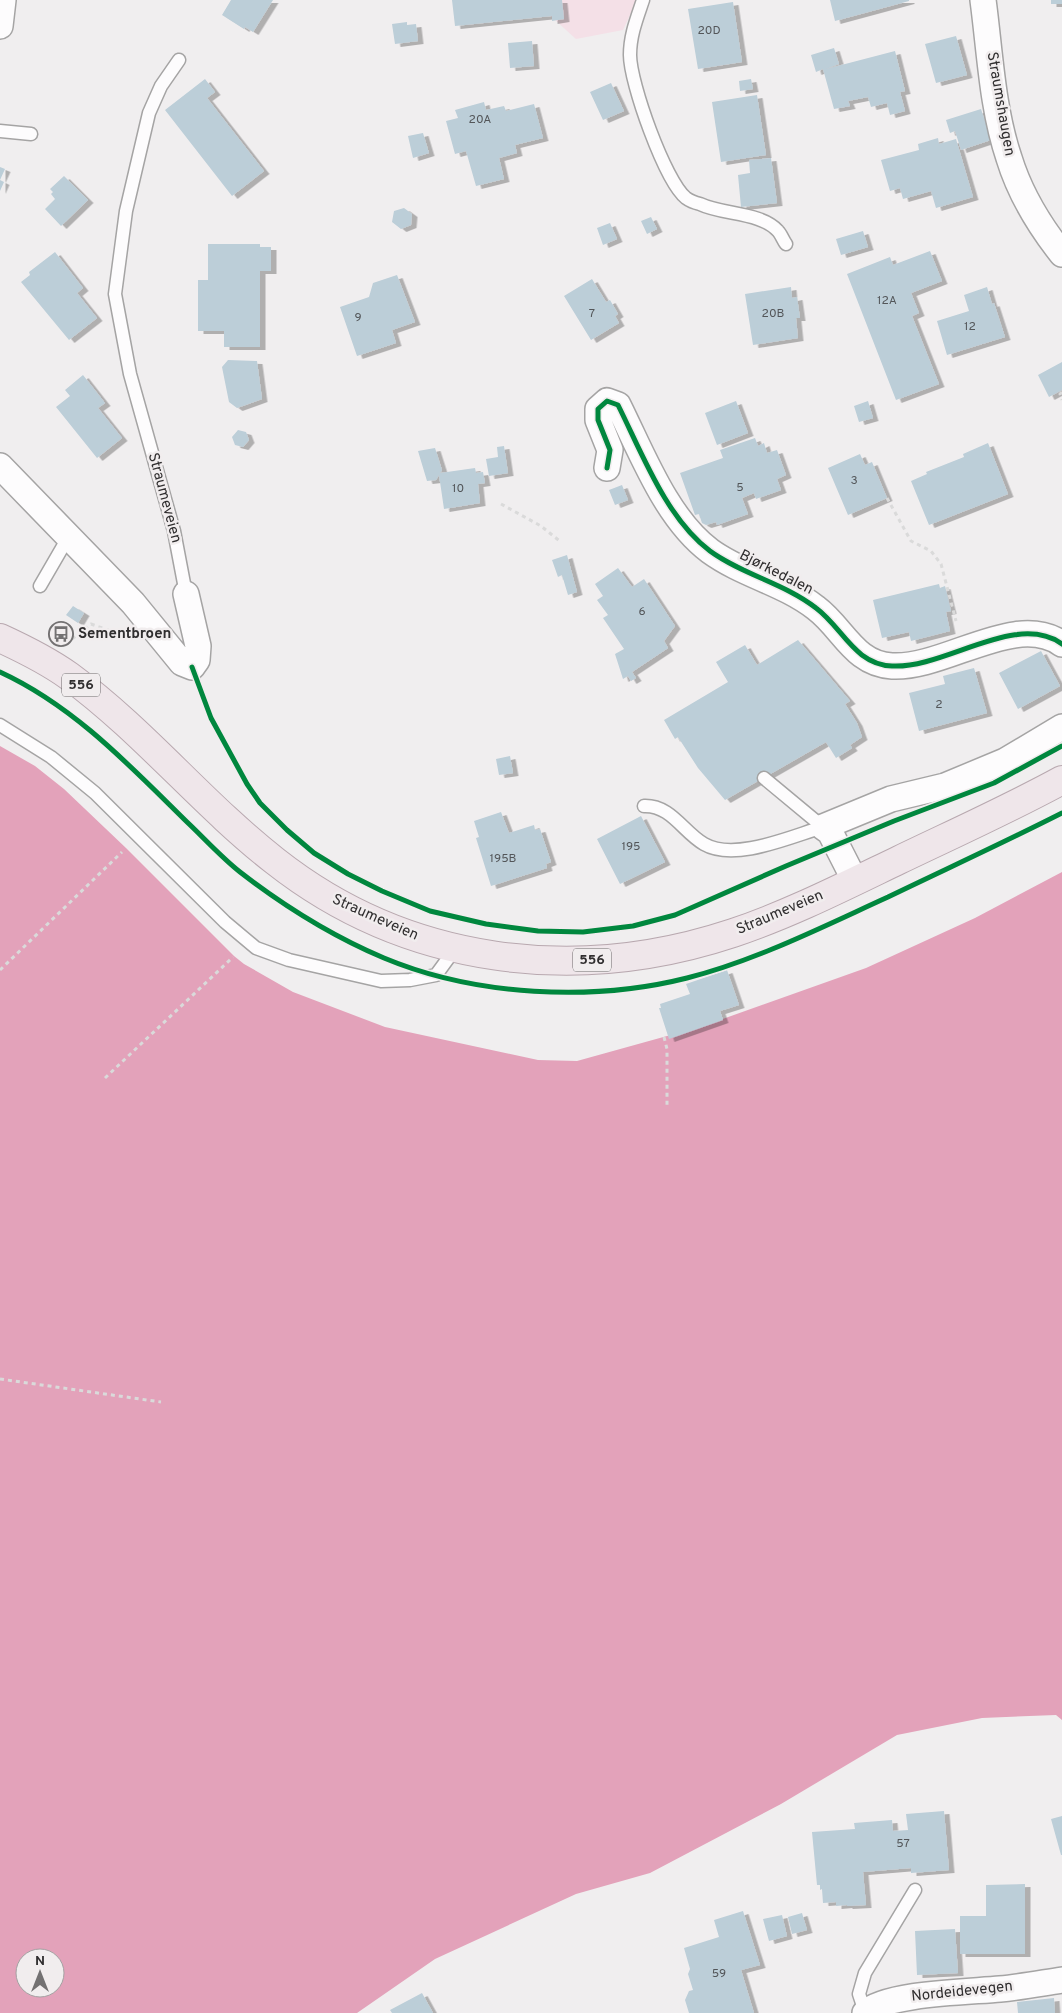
<svg xmlns="http://www.w3.org/2000/svg" width="1062" height="2013" font-family="Overpass,sans-serif">
	<defs>
		<filter id="shadow"><feDropShadow dx="5.5" dy="3" stdDeviation="0" flood-color="#0004"/></filter>
	</defs>
	<rect width="100%" height="100%" fill="#f0eeef"/>
	<!-- green -->
	<path fill="#f4e0e7" d="M533,0H637L623,30L576,39Z"/>
	<!-- water -->
	<path fill="#e3a2ba" fill-rule="evenodd" d="M0,746L35,766L64,789L126,848L234,956L244,964L293,992L385,1027L538,1060L577,1061L703,1026L866,968L975,918L1062,872V1720L1056,1715L982,1718L897,1735L781,1804L650,1873L576,1894L435,1959L357,2013H0ZM25,1958H55V1988H25Z"/>
	<!-- building -->
	<path fill="#bcced8" filter="url(#shadow)" d="M231,0H273L253,32L245,27L244,29L222,15Z
		M452,0H562L564,19L552,21V16L455,26Z
		M830,0H909V1L835,21Z
		M1051,0H1062V4H1051Z
		M733,2L742,62L698,69L688,9Z
		M407,22V25L416,24L418,41L395,44L392,24Z
		M956,36L967,75L936,83L925,44Z
		M532,41L534,66L510,68L508,43Z
		M834,48L839,64L826,69L895,51L905,91L900,92L905,111L890,115L887,103L871,107L868,97L848,101L850,106L834,109L823,69L816,72L811,55Z
		M205,79L215,92L207,98L264,171L232,196L165,110Z
		M751,79L753,89L740,91L739,81Z
		M611,83L624,111L603,120L590,92Z
		M757,95L766,155L721,162L712,102Z
		M484,102L486,110L504,106L506,111L534,104L543,138L515,145L517,153L499,158L504,179L476,186L466,151L455,154L446,121L458,118L455,110Z
		M981,109L991,140L961,150L955,131L950,133L946,120Z
		M423,133L429,153L413,158L408,136Z
		M938,138L939,144L956,139L973,197L936,208L931,191L903,199L900,188L890,191L881,160L919,150L918,144Z
		M771,158L777,203L741,207L738,175L750,173L749,160Z
		M0,167L5,169L0,180L4,182L0,191Z
		M64,176L88,200L61,226L45,209L55,199L51,194L53,192L50,189Z
		M404,208L412,214L411,225L401,229L392,222L394,211Z
		M651,217L657,229L647,234L641,221Z
		M610,223L617,239L603,245L597,228Z
		M863,231L868,247L841,255L836,239Z
		M208,244H260V247H271V271H260V347H224V331H198V280H208Z
		M930,251L942,281L911,293L919,313L912,316L939,384L896,400L847,274L890,257L893,265Z
		M55,252L83,288L77,293L97,318L69,340L21,282L30,275L29,272Z
		M397,275L415,322L392,330L396,343L357,356L340,307L369,297L373,283Z
		M592,279L606,302L610,300L618,314L615,316L619,323L591,340L564,296Z
		M791,287L792,298L797,297L800,318H796L798,338L753,345L745,294Z
		M987,287L992,304L994,303L1005,337L947,355L937,321L969,311L964,295Z
		M228,360L257,361L262,399L237,408L229,402L222,367Z
		M1062,362V390L1049,397L1038,375Z
		M83,375L105,403L98,408L122,438L97,458L56,407L70,396L65,390Z
		M736,401L748,433L717,445L705,413Z
		M868,401L873,418L859,422L854,406Z
		M238,430L246,432L249,440L243,447L235,445L232,437Z
		M755,438L758,446L764,443L767,453L777,450L786,475L777,479L781,490L756,499L754,493L742,498L748,514L717,525L716,522L706,525L702,523L699,514L695,515L680,473L723,458L720,450Z
		M988,443L1008,494L929,525L911,481L927,474L926,472L964,457L963,454Z
		M504,446L508,473L489,476L486,459L498,457L497,447Z
		M435,448L442,470L440,473L475,468L476,473L483,472L485,483L478,484L480,503L444,509L439,475L436,480L427,481L418,451Z
		M860,454L865,465L872,462L887,498L848,515L828,468Z
		M622,485L628,500L615,505L609,490Z
		M567,555L577,592L568,595L562,575L558,577L552,560Z
		M618,568L632,587L644,579L675,626L664,641L668,648L632,672L636,678L631,681L628,676L623,679L615,654L624,649L603,618L608,615L597,600L603,596L595,584Z
		M939,584L940,588L945,586L951,611L946,612L950,631L911,641L909,632L882,638L873,600Z
		M73,606L84,613L78,623L66,615Z
		M798,640L850,701L845,704L857,723L862,737L850,745L852,748L836,758L826,742L725,800L698,768L678,737L675,739L664,720L728,682L716,662L745,645L757,665Z
		M1041,651L1060,686L1018,709L999,673Z
		M974,668L987,713L919,731L909,693L945,684L943,676Z
		M510,756L513,773L499,775L496,759Z
		M501,812L509,833L534,825L535,830L540,829L551,862L546,864L547,868L491,886L476,838L479,837L474,821Z
		M641,816L665,862L620,884L597,839Z
		M727,970L739,1005L720,1011L723,1020L669,1039L659,1008H661L660,1004L690,994L686,984Z
		M944,1811L949,1870L911,1873V1868L863,1872L866,1905L847,1906V1905L836,1906V1902L823,1903L822,1889L820,1890V1885H817L812,1832L855,1829L854,1823L892,1820L893,1831L908,1830L906,1814Z
		M1062,1816V1855H1061L1051,1819Z
		M1025,1884V1954H960V1916H986V1885Z
		M743,1911L760,1965L741,1970L754,2013H689L685,2000L689,1991L693,1990L688,1974L690,1969L684,1948L719,1937L714,1920Z
		M802,1913L807,1930L792,1934L788,1917Z
		M782,1915L787,1936L769,1941L763,1919Z
		M955,1929L958,1973L917,1975L915,1931Z
		M422,1993L433,2013H392L390,2010Z
		M1054,1998L1055,2013H1018L1017,2002Z"/>
	<g fill="none" stroke-linecap="round" stroke-linejoin="round">
		<defs>
			<path id="service" d="M643,0C637,18 630,35 630,55C630,83 665,181 686,198C690,201 696,203 700,204C723,215 761,212 778,231C781,234 783,240 786,244
				M179,60L161,86L149,113L126,211L115,294L130,374L174,531L186,594
				M0,131L31,134
				M40,586L69,536
				M0,725L51,757L95,793L225,922L256,948L289,960L381,981L410,980L436,975L455,949
				M764,778L823,827
				M644,806C671,805 683,832 704,844C735,862 792,836 823,827
				M865,2012L859,1994L865,1973L915,1890"/>
			<path id="minor" d="M983,0C990,52 992,108 1009,158C1020,194 1039,225 1062,254
				M0,26L3,0
				M0,466L133,603L182,663L192,667L197,660L198,646L186,594
				M607,468L610,450L598,420V409L607,401L618,405C642,453 666,518 710,551C743,575 784,583 816,608C843,628 854,664 892,666C945,669 1016,611 1062,644
				M855,881L830,832L823,827L891,799L945,786L1005,761L1062,727
				M865,2013C886,1993 969,1992 1000,1989C1021,1987 1042,1983 1062,1980"/>
			<path id="primary" d="M0,638C24,649 48,661 69,676C144,731 202,804 275,861C407,965 576,985 733,933C790,914 845,886 899,860C953,834 1009,809 1062,780"/>
		</defs>
		<!-- service casing -->
		<use href="#service" stroke="#a5a4a4" stroke-width="15"/>
		<!-- minor casing -->
		<use href="#minor" stroke="#a5a4a4" stroke-width="28"/>
		<!-- primary casing -->
		<use href="#primary" stroke="#b8a8af" stroke-width="30"/>
		<!-- path -->
		<path stroke="#dadada" stroke-width="3" stroke-dasharray="4 4" stroke-linecap="butt" d="M1062,392L1060,394L1062,400
			M887,498L911,541L931,551L941,564L956,621
			M501,504L541,526L561,542
			M72,639L91,624L119,634
			M0,970L122,852
			M664,1037L667,1049V1105
			M105,1078L233,957
			M0,1379L161,1402"/>
		<!-- service -->
		<use href="#service" stroke="#fdfcfd" stroke-width="12"/>
		<!-- minor -->
		<use href="#minor" stroke="#fdfcfd" stroke-width="25"/>
		<!-- primary -->
		<use href="#primary" stroke="#efe6ea" stroke-width="28"/>
		<defs>
			<path id="cycleway" d="M607,468L610,450L598,420V409L607,401L618,405C642,453 666,518 710,551C743,575 784,583 816,608C843,628 854,664 892,666C945,669 1016,611 1062,644
				M192,667L211,718L247,784L260,803L287,830L314,853L348,874L382,891L430,911L486,924L538,931L583,932L633,926L675,915L786,866L894,821L994,783L1062,746
				M0,672C74,706 130,766 187,822C204,838 221,857 240,872C284,906 332,936 384,958C475,996 592,1002 687,978C757,960 822,927 888,897C946,869 1005,842 1062,813"/>
		</defs>
		<!-- cycleway casing -->
		<use href="#cycleway" stroke="#f1edee" stroke-width="8"/>
		<!-- cycleway -->
		<use href="#cycleway" stroke="#00873e" stroke-width="5"/>
	</g>
	<!-- icons -->
	<defs>
		<symbol id="bus-ring" viewBox="-11 -11 22 22"><circle r="9.5" fill="#f1edee" stroke="#737172" stroke-width="1.5"/><path d="M-5-6H5V4H4V6H2V4H-2V6H-4V4H-5ZM-3.5-4V0h7V-4ZM-3.5 1.2v1.5H-2V1.2ZM2 1.2v1.5H3.5V1.2Z" fill="#737172"/></symbol>
	</defs>
	<g fill-rule="evenodd">
		<use href="#bus-ring" x="47" y="620" width="28" height="28"/>
	</g>
	<g text-anchor="middle" dominant-baseline="central" stroke-width="5" stroke-linejoin="round" paint-order="stroke">
		<!-- number labels -->
		<g font-size="12" fill="#535659">
			<text x="709" y="31">20D</text>
			<text x="480" y="120">20A</text>
			<text x="887" y="301">12A</text>
			<text x="592" y="314">7</text>
			<text x="773" y="314">20B</text>
			<text x="358" y="318">9</text>
			<text x="970" y="327">12</text>
			<text x="854" y="481">3</text>
			<text x="740" y="488">5</text>
			<text x="458" y="489">10</text>
			<text x="642" y="612">6</text>
			<text x="939" y="705">2</text>
			<text x="631" y="847">195</text>
			<text x="503" y="859">195B</text>
			<text x="903" y="1844">57</text>
			<text x="719" y="1974">59</text>
		</g>
		<!-- shield labels -->
		<g fill="#f1edee" stroke="#6a6768" stroke-width="1">
			<rect x="62" y="673.5" width="38" height="23" rx="4"/>
			<rect x="573" y="948.5" width="38" height="23" rx="4"/>
		</g>
		<g font-size="14" font-weight="bold" fill="#302e2f">
			<text x="81" y="685">556</text>
			<text x="592" y="960">556</text>
		</g>
		<!-- street labels -->
		<g font-size="15" fill="#302e2f" stroke="#f1edee">
			<text transform="translate(1000 104) rotate(80)">Straumshaugen</text>
			<text transform="translate(164 498) rotate(75)">Straumeveien</text>
			<text transform="translate(776 573) rotate(27)">Bjørkedalen</text>
			<text transform="translate(780 913) rotate(-23)">Straumeveien</text>
			<text transform="translate(375 918) rotate(24)">Straumeveien</text>
			<text transform="translate(962 1992) rotate(-6)">Nordeidevegen</text>
		</g>
		<!-- poi labels -->
		<g font-size="15" font-weight="bold" fill="#302e2f" stroke="#f1edee" text-anchor="start">
			<text x="78" y="634">Sementbroen</text>
		</g>
	</g>
	<!-- north arrow -->
	<g transform="translate(40 1973)"><circle r="24" fill="#f1edee" stroke="#a4a1a2"/>
	<path d="M0-4L9 19L0 12L-9 19Z" fill="#737172"/>
	<text y="-8" font-size="14" font-weight="bold" text-anchor="middle" fill="#302e2f">N</text>
	</g>
</svg>
